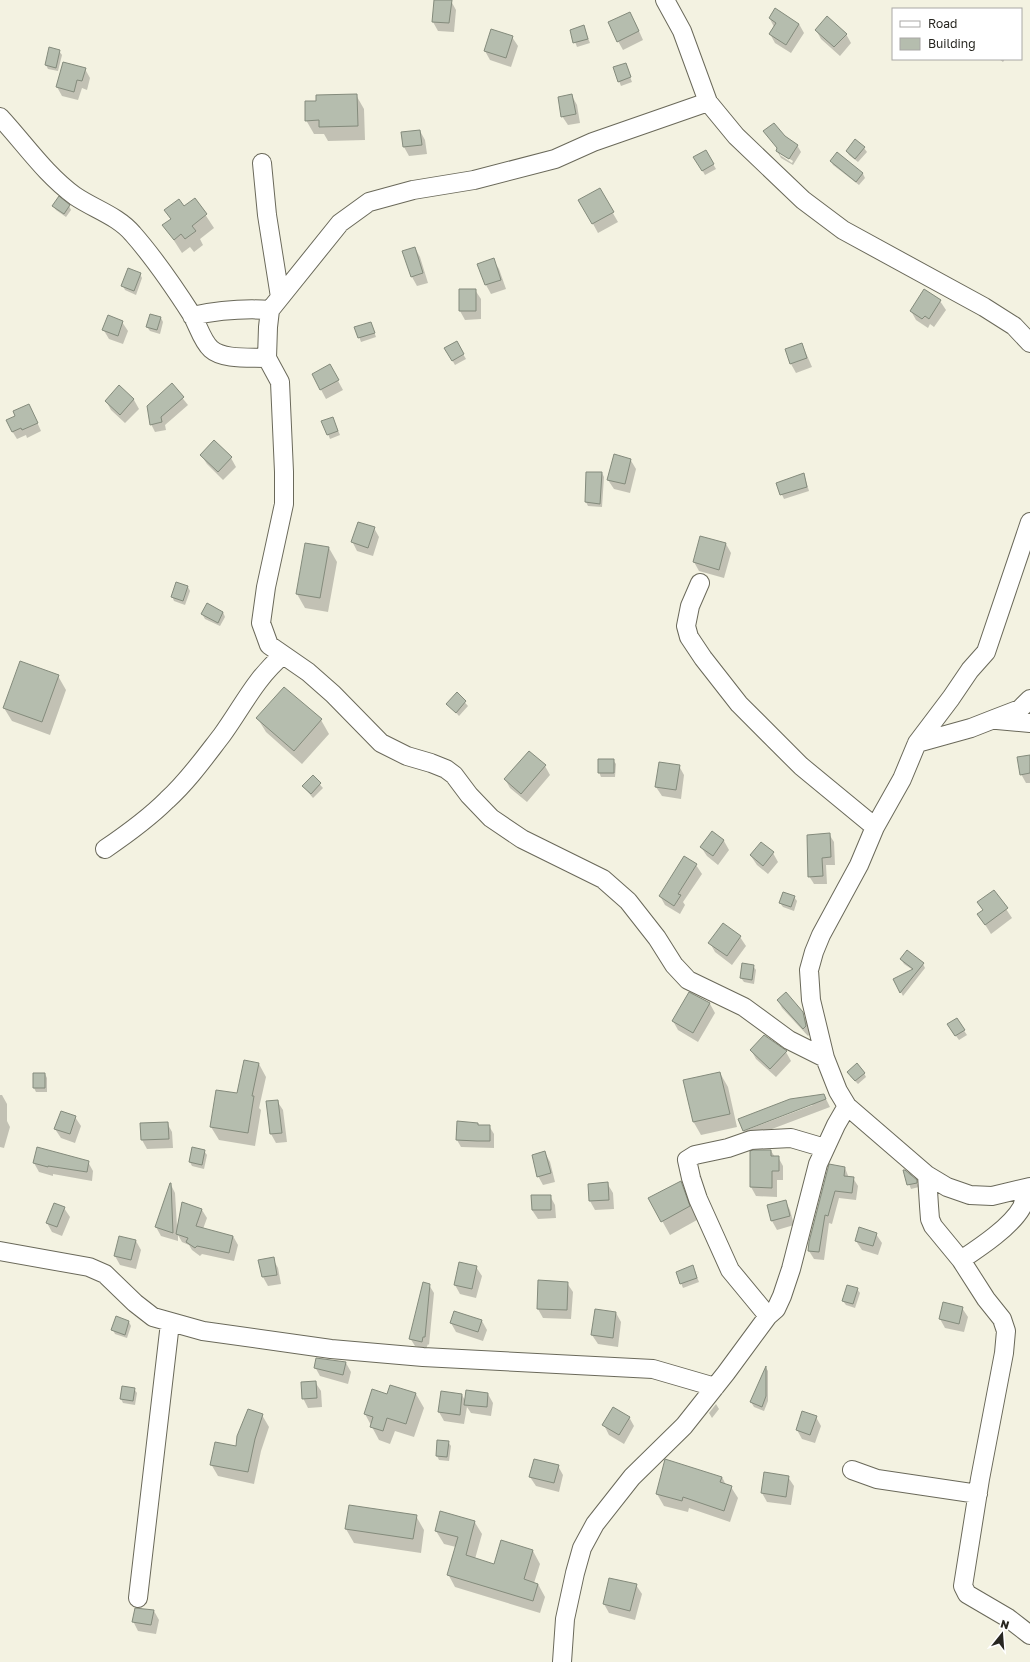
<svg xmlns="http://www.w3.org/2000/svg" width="1030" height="1662" font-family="'Golos Text',sans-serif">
	<rect width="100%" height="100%" fill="#f3f2e1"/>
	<!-- shadow -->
	<path fill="#0003" fill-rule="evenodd" d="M435,0L451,1L456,10L454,32L438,31L433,22Z
		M770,19L799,24L804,33L791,53L775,43L770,34L774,27Z
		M635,22L643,40L623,50L618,41Z
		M584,27L590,43L577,47L571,31Z
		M816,30L846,34L851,43L840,56L821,39Z
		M512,37L518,46L511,67L490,60L485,51Z
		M59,51L62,55L58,71L48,69L46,65Z
		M999,59H1005L1003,62Z
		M625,64L632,82L621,86L619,81Z
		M85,69L90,78L87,90L82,88L78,100L62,96L57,87Z
		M356,95L364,109L365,140L328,141L324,134H314L306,120L317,102Z
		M572,96L577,105L580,123L568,125L562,116Z
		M420,131L425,140L427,154L409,156L404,147L402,133Z
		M764,131L784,137L797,145L801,152L793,165L781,158L777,151L778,149ZM780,153L793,161L792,163L780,155Z
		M864,148L867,152L858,162L849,155L847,151Z
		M706,152L716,169L705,175L695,158Z
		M837,154L863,174L865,178L859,185L833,165L831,161Z
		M599,189L618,222L598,233L580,200Z
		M195,199L214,228L200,239L203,245L194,252L190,247L182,253L164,225L171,220L166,210L184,207Z
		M53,206H69L71,210L66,217L56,210Z
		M415,248L420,257L428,283L417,286L412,277L404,252Z
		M493,260L499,269L506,289L491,294L486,285L479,265Z
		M140,274L142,278L136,295L125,290L123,286Z
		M475,290L481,299V319L465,320L460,311Z
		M925,290L940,301L946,310L934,327L930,324L928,328L916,320L911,311Z
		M161,318L163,322L160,334L150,331L147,327Z
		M122,322L128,331L123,344L109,339L103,329Z
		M371,323L376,337L361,342L356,328Z
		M456,342L466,359L455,365L445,348Z
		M802,344L812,367L796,373L791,364Z
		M330,366L343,390L326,399L313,375Z
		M172,385L188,405L165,425L166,430L155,432L151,424Z
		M119,387L134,400L139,409L125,423L111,410L106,401Z
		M33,413L41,431L27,438L26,435L17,439L12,431Z
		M333,418L340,435L330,439L323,422Z
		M201,455L231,458L236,467L223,480L207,464Z
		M630,459L636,469L630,493L614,489L608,480Z
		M602,473L604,477L602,507L588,506L586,502Z
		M804,474L809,491L784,499L777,484Z
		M374,528L379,537L373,556L357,551L352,541Z
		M726,544L731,553L724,578L699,571L694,562Z
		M329,548L337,562L328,612L305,608L297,594Z
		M188,587L190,591L185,605L174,601L172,596Z
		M223,612L225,617L220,626L205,619L202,614Z
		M58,676L66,690L50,735L12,721L4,708Z
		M457,694L468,706L459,716L448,704Z
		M258,719L321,720L329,734L302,764L266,732Z
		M529,752L545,766L550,775L527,802L510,788L505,779Z
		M1030,756V783H1026L1021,774Z
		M613,760L616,764L615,777H601L599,772Z
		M679,766L684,775L681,799L662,796L656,787Z
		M313,777L323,788L313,798L303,786Z
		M712,832L724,841L729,850L718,865L707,856L701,847Z
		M829,834L834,842L835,865H826L827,884H814L809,876Z
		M773,853L778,862L768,874L757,865L751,856Z
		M696,865L702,874L683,902L685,905L680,914L665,905L660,896Z
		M994,891L1012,918L991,934L979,915L984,911Z
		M794,897L797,901L794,911L783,907L780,903Z
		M740,937L746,946L732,965L715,952L710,943Z
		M901,959L923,964L925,968L903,996L894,979L913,970L904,964Z
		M753,966L756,970L754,984L744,982L741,978Z
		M690,994L710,1004L715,1013L698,1042L678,1030L673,1021Z
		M778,1000L802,1013L807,1021L810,1034L808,1036L782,1008Z
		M956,1019L967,1035L959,1040L951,1029Z
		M751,1050L786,1052L791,1061L776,1077L756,1059Z
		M259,1064L266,1077L259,1108L261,1110L255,1146L219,1140L211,1127L237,1095Z
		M720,1073L728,1087L737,1127L701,1135L693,1121Z
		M864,1073L866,1077L858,1084L850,1076Z
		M45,1074L47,1078V1092H36L34,1088Z
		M0,1095H2L7,1104V1121L10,1127L4,1148L0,1147Z
		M824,1095L830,1107L748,1138L744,1131L813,1105H808Z
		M277,1101L283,1110L287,1142L276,1143L271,1134L267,1102Z
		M75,1117L81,1126L75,1143L61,1138L55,1129Z
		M167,1123L172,1132L173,1148L147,1149L142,1140Z
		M478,1124L479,1126H489L494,1134V1148L461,1147L457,1140Z
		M204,1151L207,1155L204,1169L192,1166L190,1162Z
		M771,1151L775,1157H778L783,1166V1180H777V1197L756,1196L751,1187V1152Z
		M545,1153L550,1162L555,1182L543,1185L538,1176Z
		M88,1162L93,1171L92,1181L53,1174V1176L39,1172L34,1163Z
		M845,1168L849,1178H853L858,1186L856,1200L839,1198L832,1224L829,1223L824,1260L814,1259L809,1251Z
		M904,1171L916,1181L919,1187L911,1189Z
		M680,1182L688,1196L697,1220L670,1235L650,1199Z
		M607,1183L613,1193L614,1209L595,1210L590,1201Z
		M171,1185L175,1193L177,1227L183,1203L202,1210L207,1218L203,1229L233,1236L238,1245L234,1261L202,1254L200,1256L192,1250L189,1245L182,1242L178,1235V1241L161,1236L156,1227Z
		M550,1196L555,1205L556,1218L538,1219L532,1210Z
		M785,1201L790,1210L794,1225L777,1230L772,1221Z
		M64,1208L70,1217L62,1236L52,1232L47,1223Z
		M876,1234L882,1243L878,1255L862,1250L856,1241Z
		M136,1241L141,1250L136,1269L120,1265L115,1256Z
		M273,1259L278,1268L281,1284L268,1286L263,1277L259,1261Z
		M476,1267L482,1276L476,1298L460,1294L455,1285Z
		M695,1271L699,1282L683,1288L681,1283Z
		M567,1283L573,1292L571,1319L543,1318L538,1309Z
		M429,1285L434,1293L429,1345L428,1344L426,1349L415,1346L410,1338Z
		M857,1289L860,1293L855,1308L846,1305L843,1301Z
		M962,1308L968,1317L964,1332L945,1328L940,1319Z
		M596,1310L616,1313L621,1322L618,1347L598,1344L592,1335Z
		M455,1312L482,1321L487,1330L483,1341L456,1332L451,1323Z
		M129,1322L131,1326L127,1338L115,1334L113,1330Z
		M346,1363L351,1372L348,1384L320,1376L315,1367Z
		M766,1368L768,1371V1401L764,1411L754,1407L751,1402Z
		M315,1382L321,1391L322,1407L308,1408L303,1398Z
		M391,1386L416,1394L424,1408L414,1437L395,1431L390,1444L379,1440L365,1414L388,1395Z
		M123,1387L134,1389L137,1393L135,1405L123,1403L121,1399Z
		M488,1394L493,1403L491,1416L471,1413L467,1407L464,1424L444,1421L439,1412L462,1395L466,1402Z
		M716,1404L719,1409L712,1418L709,1413Z
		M262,1415L269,1427L261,1451L254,1484L218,1476L211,1464L236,1447Z
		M629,1417L634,1426L624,1444L609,1435L604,1425Z
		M816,1417L821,1426L815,1443L802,1439L797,1430Z
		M448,1442L451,1446L449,1461L439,1460L437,1456Z
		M558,1466L563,1475L559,1492L536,1486L530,1477Z
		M722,1477L726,1485L731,1487L738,1498L730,1522L689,1508L688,1512L664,1506L657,1494Z
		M788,1477L794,1486L791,1505L767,1502L762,1493Z
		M416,1516L424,1530L421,1553L354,1543L346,1529Z
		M474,1521L482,1534L475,1559L495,1565L533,1551L540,1564L534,1583L538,1584L545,1597L540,1613L455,1587L448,1574L456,1547L444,1544L436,1531Z
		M636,1585L642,1594L635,1620L609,1613L604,1604Z
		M154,1611L159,1620L156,1634L138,1631L133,1621Z"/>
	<!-- building -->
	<path fill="#b5bdae" stroke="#848b7c" d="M434,0H452L449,23L432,22Z
		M775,8L799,24L786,45L769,34L776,23L769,18Z
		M630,12L639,31L617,42L608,22Z
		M827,16L847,34L834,47L815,30Z
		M584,25L588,39L573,43L570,30Z
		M491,29L513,36L506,58L484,51Z
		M49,47L60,50L56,68L45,65Z
		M63,62L86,68L82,81L77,80L74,92L56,87Z
		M626,63L631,77L618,82L613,67Z
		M357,94L358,126L319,127V120L305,121V101H316V95Z
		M572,94L576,114L561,117L558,97Z
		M774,123L785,136L798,145L789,159L776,151L777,148L763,131Z
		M420,130L422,145L403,147L401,132Z
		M855,139L865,147L855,159L846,151Z
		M706,150L714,164L702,171L693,157Z
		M837,152L863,173L856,182L830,161Z
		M600,188L614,212L592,224L578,200Z
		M59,196L70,205L64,214L52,206Z
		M195,198L207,214L192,226L196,231L185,239L181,234L174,240L162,225L171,219L164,210L179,199L184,206Z
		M415,247L423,273L411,277L402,251Z
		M494,258L501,280L485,285L477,264Z
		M128,268L141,273L134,291L121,286Z
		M459,289H476V311H459Z
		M924,289L941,300L929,319L925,316L922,319L910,311Z
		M150,314L161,317L157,330L146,327Z
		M108,315L123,321L118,336L102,330Z
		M371,322L375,333L358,338L354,327Z
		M457,341L464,354L452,361L444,348Z
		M802,343L807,358L790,364L785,349Z
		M330,364L339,380L320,390L312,374Z
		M172,383L184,397L161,417L162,422L150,425L147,406Z
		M119,385L134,399L120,415L105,401Z
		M29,404L38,423L22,430L21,428L12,432L6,420L15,416L13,411Z
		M333,417L338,431L327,435L321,421Z
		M214,440L232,457L218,472L200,455Z
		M614,454L631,459L625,484L607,480Z
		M586,472H602L600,504L585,502Z
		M804,473L807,487L780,495L776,483Z
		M358,522L375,527L368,548L351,542Z
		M700,536L726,543L719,570L693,562Z
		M305,543L329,547L320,598L296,594Z
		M176,582L188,586L183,601L171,597Z
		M207,603L223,612L218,623L201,614Z
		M20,661L59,675L42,722L3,708Z
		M284,687L322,719L294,751L256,718Z
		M457,692L466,701L456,713L446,704Z
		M529,751L546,765L521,794L504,779Z
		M1030,755V773L1020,775L1017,757Z
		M598,759H614V773H598Z
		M659,762L680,765L676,790L655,787Z
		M313,775L321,783L311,794L302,786Z
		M712,831L724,840L713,856L700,847Z
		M830,833L831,857L822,858L823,876L808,877L807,835Z
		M761,842L774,852L763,866L750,855Z
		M684,856L697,864L678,894L681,895L674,906L659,896Z
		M994,890L1008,908L985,925L977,914L983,910L977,902Z
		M783,892L795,896L791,907L779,903Z
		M723,923L741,936L727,956L708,943Z
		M907,950L924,963L900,993L893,979L913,969L900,959Z
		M742,963L754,965L752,980L740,978Z
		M689,992L710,1003L693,1033L672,1021Z
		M786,992L803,1012L806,1026L803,1029L777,1000Z
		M957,1018L965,1030L955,1036L947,1024Z
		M764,1035L787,1051L770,1069L750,1050Z
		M244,1060L259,1063L252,1096H254L248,1133L210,1127L216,1090L237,1093Z
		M857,1063L865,1073L855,1081L847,1072Z
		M720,1072L730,1114L693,1122L683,1080Z
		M33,1073H45V1088H33Z
		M824,1094L826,1099L743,1131L738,1119L790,1099Z
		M278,1100L282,1133L270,1134L266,1101Z
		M61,1111L76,1116L70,1134L54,1129Z
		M457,1121L478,1123V1125H490V1141H477L456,1140Z
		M168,1122L169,1139L141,1140L140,1123Z
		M37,1147L89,1161L87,1172L48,1166V1167L33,1163Z
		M192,1147L205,1150L202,1165L189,1162Z
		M753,1150H771V1156H779V1171H772V1188L750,1187V1151Z
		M545,1151L551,1173L537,1177L532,1155Z
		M829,1164L845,1167L844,1176L854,1177L852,1193L835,1191L828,1216L825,1215L819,1252L808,1251L809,1242Z
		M903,1170H905L917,1180V1183L907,1185Z
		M681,1181L690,1206L661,1222L648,1198Z
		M608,1182L609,1200L589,1201L588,1184Z
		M170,1183H171L173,1233L155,1227Z
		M531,1195H551V1210H532Z
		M786,1200L790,1216L771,1221L767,1205Z
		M182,1202L202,1209L196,1226L233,1236L229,1253L197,1246L195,1248L186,1242L188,1238L176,1234Z
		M54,1203L65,1207L57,1227L46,1223Z
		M859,1227L877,1233L873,1246L855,1241Z
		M119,1236L136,1240L131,1260L114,1256Z
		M274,1257L277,1275L262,1277L258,1260Z
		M459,1262L477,1266L472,1289L454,1285Z
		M693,1265L697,1278L680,1284L676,1272Z
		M538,1280L568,1282L567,1310L537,1309Z
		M423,1282L430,1284L425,1337H423L422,1342L409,1339Z
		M847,1285L858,1288L853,1304L842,1301Z
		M943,1302L963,1307L959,1324L939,1319Z
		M595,1309L616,1312L613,1338L591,1335Z
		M454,1311L482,1320L478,1332L450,1323Z
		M116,1316L129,1321L125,1335L111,1330Z
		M316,1358L346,1362L343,1375L314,1368Z
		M766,1366V1396L762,1407L750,1402Z
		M316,1381L317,1398L302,1399L301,1382Z
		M390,1385L416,1393L406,1424L387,1418L383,1431L370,1427L373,1417L364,1414L372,1389L387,1394Z
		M122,1386L135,1388L133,1401L120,1399Z
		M466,1390L488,1393L487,1407L464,1405Z
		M441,1391L462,1394L460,1415L438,1412Z
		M613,1407L630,1417L619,1435L602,1425Z
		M248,1409L263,1414L255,1439L248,1472L210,1465L215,1442L236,1446L237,1436Z
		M802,1411L817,1416L810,1435L796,1430Z
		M437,1440L449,1441L447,1457L436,1456Z
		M534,1459L559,1465L554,1483L529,1477Z
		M665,1459L722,1477L720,1482L732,1486L724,1511L683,1497L682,1501L656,1494Z
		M764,1472L789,1476L786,1497L761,1493Z
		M349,1505L417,1515L413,1539L345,1529Z
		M440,1511L475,1521L466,1555L494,1564L501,1540L533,1550L524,1579L538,1584L533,1601L447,1575L458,1537L435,1531Z
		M609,1578L637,1584L630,1611L603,1604Z
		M135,1608L154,1610L151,1625L132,1622Z"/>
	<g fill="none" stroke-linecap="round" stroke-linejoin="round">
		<defs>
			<path id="street" d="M665,0L682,31L708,102L736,136L803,200L843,230L984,307L1014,326L1030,343
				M708,102L593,142L555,159L474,180L413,190L369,202L340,223L270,310L268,327L267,358L280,382L284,472V504L266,587L261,623L269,645L308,672L333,694L381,743L407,756L431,763L446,769L454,775L469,795L491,818L522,839L603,879L628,901L657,938L674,965L688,980L744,1007L789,1040L825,1058
				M0,117C25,144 45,174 75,196C94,209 118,216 133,234C155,259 174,287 192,315C198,325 202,341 211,349C223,360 251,357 267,358
				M262,163L267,215L280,297
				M192,316C220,310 242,308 270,310
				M700,583L690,606L686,626L689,637L703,658L739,704L801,766L875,827
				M997,720L1030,723
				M917,743L971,728L994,719L1020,709L1030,699
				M105,849C127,834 148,819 167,800C188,781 205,757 222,735C243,706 255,679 283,655
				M847,1106L927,1175L947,1187L970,1195L992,1196L1030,1187
				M927,1175L929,1206L930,1219L933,1226L961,1260L986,1299L1002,1319L1006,1331L1004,1353L980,1479L963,1586L967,1594L1008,1618L1030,1635
				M0,1251L89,1267L105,1274L135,1303L153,1317L203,1331L331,1349L423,1357L653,1369L715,1387
				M961,1260C979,1248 1011,1227 1022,1207C1024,1202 1025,1194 1026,1188
				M768,1316L730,1270L698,1199L691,1178L687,1160L695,1155L728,1148L751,1140L791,1138L825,1148
				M852,1470L877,1479L978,1494
				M138,1598L170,1323
				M562,1662L565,1619L575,1573L582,1548L595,1524L632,1477L684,1426L726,1373L768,1316L776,1309L782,1296L791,1269L818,1164L836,1125L847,1106L838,1091L825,1058L811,1000L809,970L814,952L821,935L859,865L875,827L902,779L917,743L951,698L970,670L986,652L1030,522"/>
		</defs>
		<!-- street casing -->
		<use href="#street" stroke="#6a695a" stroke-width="20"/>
		<!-- street -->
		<use href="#street" stroke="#fff" stroke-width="18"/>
	</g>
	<!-- legend -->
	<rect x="892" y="8" width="130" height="52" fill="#ffffff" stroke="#a9a8a6"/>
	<rect x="900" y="21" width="20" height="6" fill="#ffffff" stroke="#a9a8a6"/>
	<text x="928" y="28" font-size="12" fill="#272620">Road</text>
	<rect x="900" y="38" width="20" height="12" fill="#b5bdae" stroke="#a9a8a6"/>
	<text x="928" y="48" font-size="12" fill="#272620">Building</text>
	<!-- north arrow -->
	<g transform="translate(1002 1634) rotate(17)" stroke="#ffffff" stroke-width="3" paint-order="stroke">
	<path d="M0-3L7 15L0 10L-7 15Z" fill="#272620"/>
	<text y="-6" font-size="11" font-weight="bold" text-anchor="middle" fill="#272620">N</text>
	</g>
</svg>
